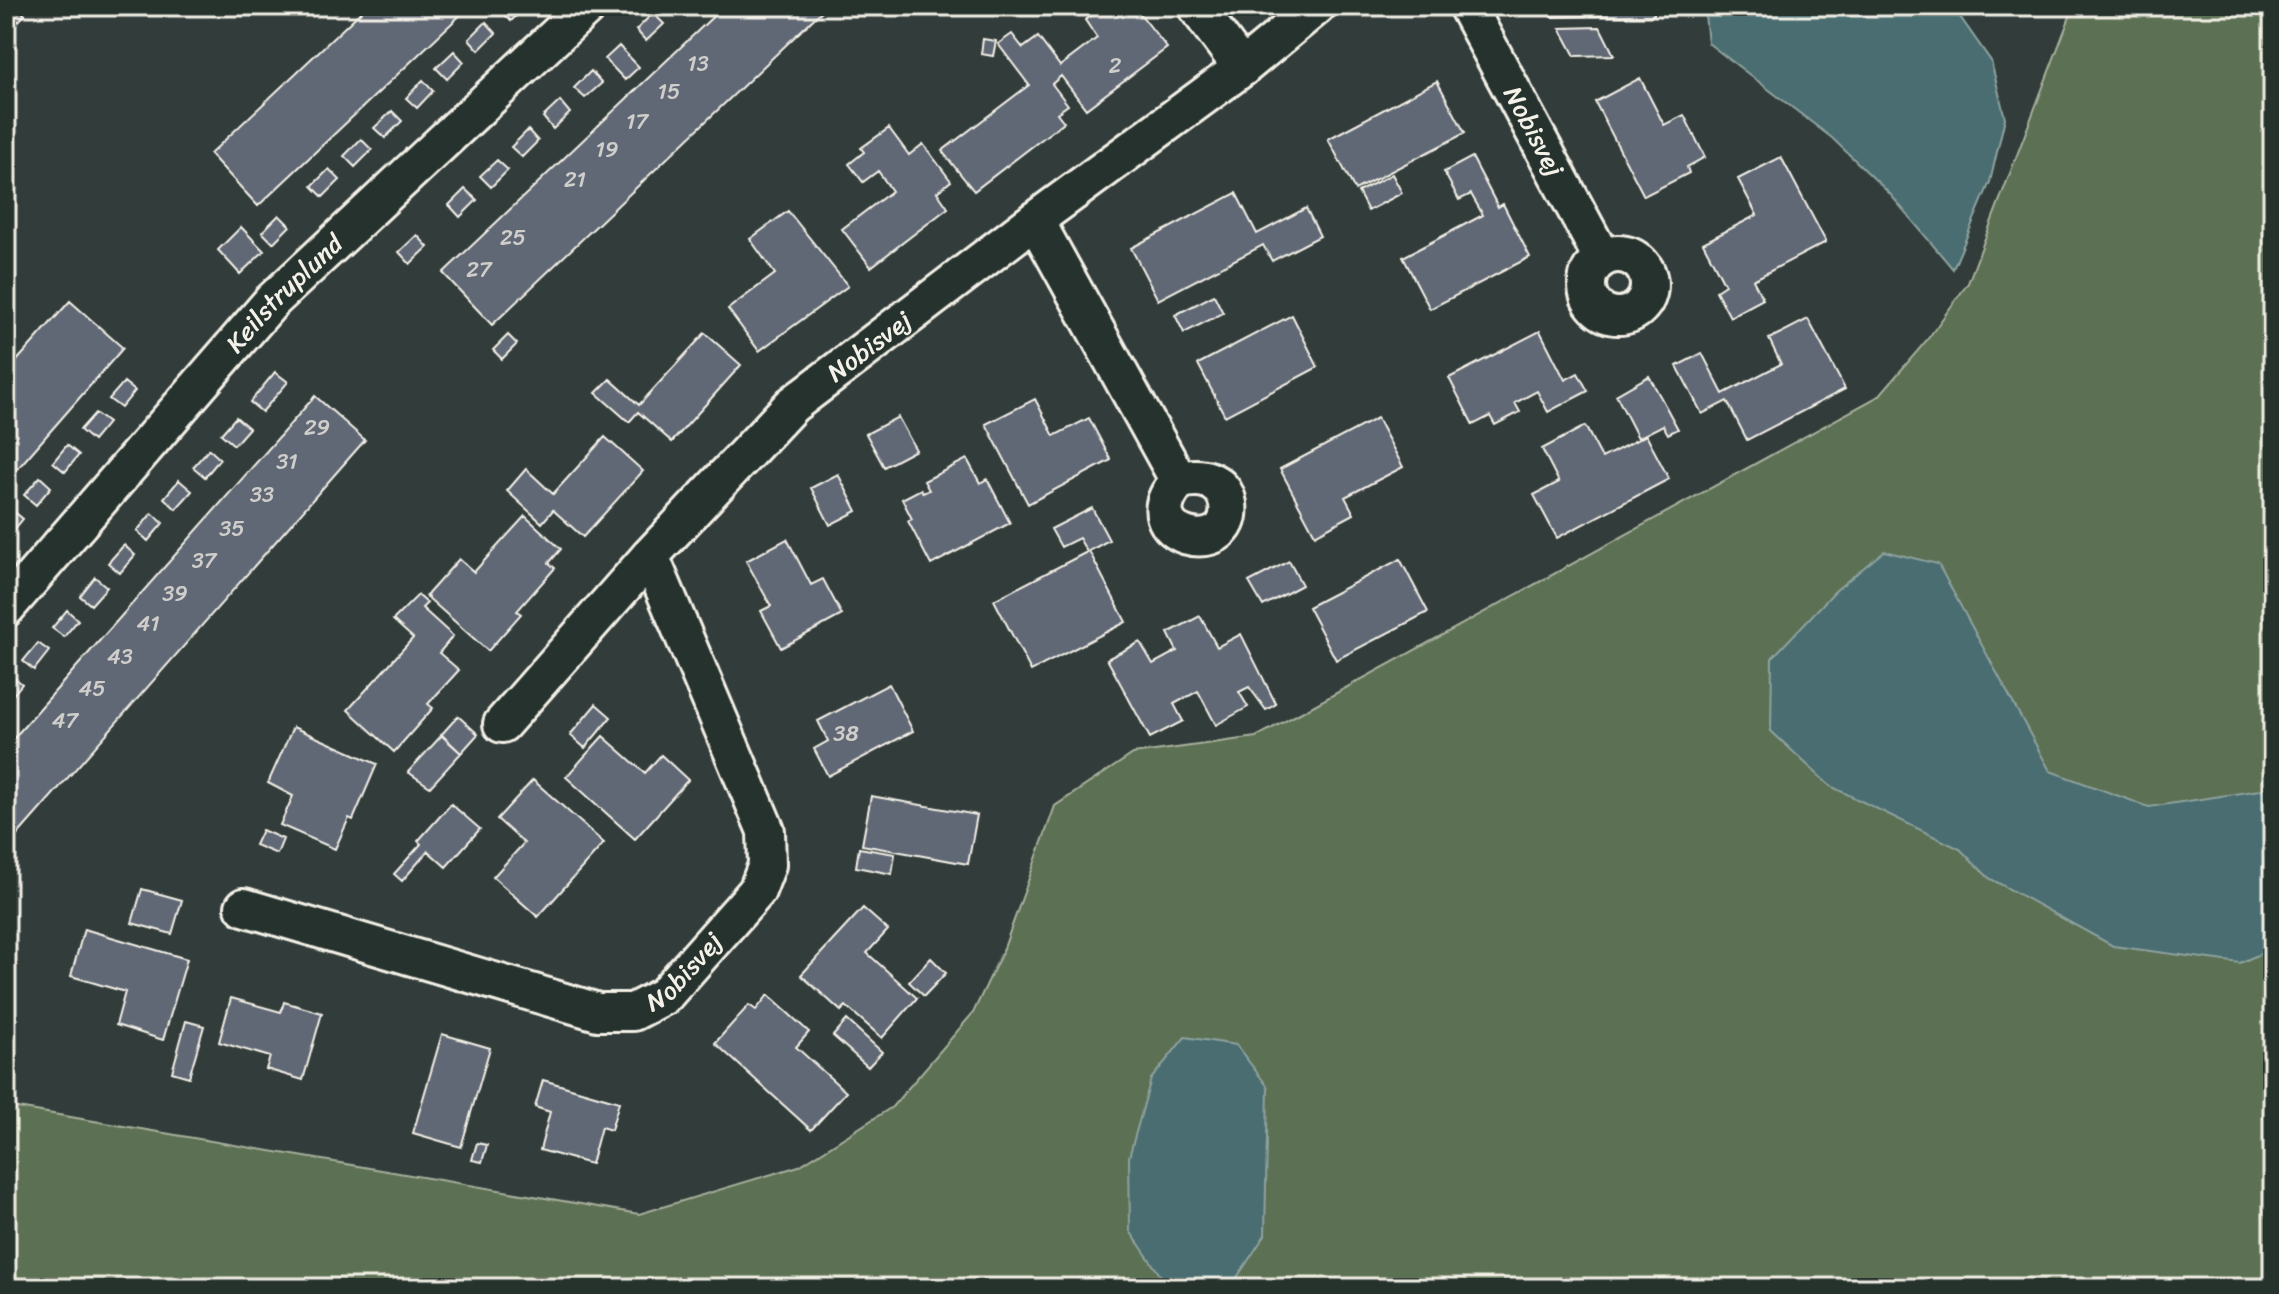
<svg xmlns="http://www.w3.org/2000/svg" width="2279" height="1294" font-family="Sriracha,sans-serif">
	<rect width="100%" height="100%" fill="#323d3b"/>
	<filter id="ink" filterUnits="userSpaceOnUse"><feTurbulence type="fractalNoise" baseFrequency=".0125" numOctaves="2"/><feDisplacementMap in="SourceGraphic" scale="16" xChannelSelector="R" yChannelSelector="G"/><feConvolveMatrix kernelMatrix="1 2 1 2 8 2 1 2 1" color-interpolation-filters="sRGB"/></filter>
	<g filter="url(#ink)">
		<!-- green -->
		<path fill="#5c6f52" stroke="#a8b09d" stroke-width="2" d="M2074,6H2273V1288H6V1106L639,1214L799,1166L892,1107L973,1013L1004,948L1055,806L1133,754L1256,737L1879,396L1927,340L1968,283Z"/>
		<!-- water -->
		<path fill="#4a6d70" stroke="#8ea2a0" stroke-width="2" d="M1704,6H1955L1956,11L1991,61L2005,118L1990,182L1953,269L1890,194L1832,138L1708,43Z
			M1884,551L1938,564L2050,771L2149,807L2260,790L2273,783V948L2240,963L2113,946L1989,878L1960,849L1830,786L1771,731L1772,658L1835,591Z
			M1185,1037L1236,1045L1268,1087L1265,1235L1230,1288H1169L1130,1231L1129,1157L1151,1079Z"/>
		<!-- building -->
		<path fill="#606775" stroke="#f4f1e8" stroke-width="2" d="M6,6H17L25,15L6,33Z
			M367,6H470L258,206L210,154Z
			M504,6H526L511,21L500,10Z
			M724,6H827L492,325L443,273Z
			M1104,6H1134L1167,48L1086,109L1061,76L1052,84L1068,105L1057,113L1064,122L974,191L942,151L1029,85L998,44L1012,34L1023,48L1038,37L1060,66L1097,38L1085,20Z
			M1551,6H1654V15L1551,17Z
			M653,13L664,24L646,41L636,30Z
			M486,22L496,33L479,50L469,39Z
			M1600,27L1614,55L1575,56L1560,28Z
			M983,39L996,41L993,56L981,54Z
			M619,46L639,67L625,80L605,59Z
			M454,51L464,62L447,79L436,68Z
			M591,71L602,83L585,98L574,88Z
			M1640,78L1664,125L1684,115L1705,157L1687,167L1689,173L1644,196L1595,102Z
			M423,80L433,91L417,108L406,98Z
			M1437,81L1465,133L1355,190L1328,139Z
			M560,101L570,113L553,129L543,117Z
			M392,111L402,121L385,138L374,128Z
			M889,128L909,155L923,144L951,181L937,192L948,208L871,267L842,229L892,191L878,171L863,182L849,164L864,152L861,148Z
			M528,130L538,141L522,157L511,147Z
			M361,139L372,150L355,167L344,156Z
			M1472,157L1498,207L1503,204L1530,257L1430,309L1403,257L1483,215L1471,194L1459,200L1444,172Z
			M1781,157L1826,242L1753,280L1763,299L1730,317L1716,291L1725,285L1703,243L1757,215L1738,179Z
			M497,160L508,170L491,187L480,176Z
			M329,169L340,180L323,197L312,186Z
			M1392,174L1402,193L1368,211L1358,192Z
			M465,189L477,200L460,217L449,205Z
			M1236,193L1257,234L1306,208L1320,236L1272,261L1263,245L1158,300L1131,248Z
			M788,211L848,286L759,351L728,309L775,274L750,239Z
			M279,215L290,226L273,243L262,232Z
			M241,227L264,251L240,274L218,250Z
			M417,235L428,247L410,264L399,252Z
			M1214,295L1223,313L1184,333L1175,315Z
			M70,301L123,348L6,482V373Z
			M1292,315L1318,367L1225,416L1198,364Z
			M1808,319L1845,389L1747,440L1727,401L1702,414L1677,366L1702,353L1723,394L1781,364L1769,339Z
			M1540,331L1565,380L1578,373L1588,391L1548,412L1537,391L1515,403L1520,412L1495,425L1490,416L1473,425L1449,378Z
			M705,333L741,365L672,442L638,412L629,422L596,393L610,379L639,405Z
			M508,335L517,344L502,359L493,350Z
			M275,372L288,382L262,412L250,402Z
			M1649,376L1678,429L1668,434L1663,425L1638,438L1616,395Z
			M124,382L135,391L121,408L109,399Z
			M315,396L365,440L6,848V747Z
			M1035,399L1054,436L1089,418L1111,460L1028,504L986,424Z
			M95,413L108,423L93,441L80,430Z
			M236,417L249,428L234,445L221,434Z
			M898,417L916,450L884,467L866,434Z
			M1377,418L1403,467L1345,497L1354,514L1315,535L1280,469Z
			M1585,426L1602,458L1646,435L1669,479L1557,538L1534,495L1559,482L1542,449Z
			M605,437L643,471L583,537L553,510L542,523L507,491L526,469L553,494Z
			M67,445L79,455L65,472L53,462Z
			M209,449L220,459L205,477L193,467Z
			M967,459L980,483L987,479L1010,523L931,565L908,521L912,519L902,499L921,489L923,493L929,490L924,481Z
			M838,474L857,511L830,525L811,488Z
			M40,477L51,487L36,505L24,495Z
			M179,480L192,491L176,509L164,498Z
			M1092,508L1109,540L1089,551L1126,622L1031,671L994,600L1087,552L1079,538L1061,547L1051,529Z
			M11,509L23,519L8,537L6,516Z
			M152,513L163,523L148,541L137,531Z
			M525,516L561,549L549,563L555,568L517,611L521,614L488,651L426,596L459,559L474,572Z
			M787,539L811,585L823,579L842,615L781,648L761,611L771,606L746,561Z
			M124,545L135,555L120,573L108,563Z
			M1400,559L1428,612L1336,660L1308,607Z
			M1289,561L1302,585L1263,606L1249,582Z
			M95,577L107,587L91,605L80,596Z
			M418,595L427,603L422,608L453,636L439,653L459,670L428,704L433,708L394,752L348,710L413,638L393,620Z
			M67,610L78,620L64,637L52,628Z
			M1200,616L1217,647L1241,634L1276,704L1266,710L1249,687L1239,692L1248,707L1216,725L1198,691L1174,704L1183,721L1150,738L1107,659L1140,642L1153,664L1177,651L1168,633Z
			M38,643L49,651L34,670L23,661Z
			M10,674L22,684L7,702L6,680Z
			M889,684L913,731L828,776L814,749L828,741L818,721Z
			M596,704L611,717L585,748L570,735Z
			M458,716L478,734L461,753L441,735Z
			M293,727L377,764L353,820L349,818L335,849L280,825L293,796L268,783Z
			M442,735L461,753L430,787L408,772Z
			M603,736L645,773L661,755L688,780L635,839L566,777Z
			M533,780L604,843L538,917L493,877L524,843L497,819Z
			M871,796L977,815L968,864L862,845Z
			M451,804L480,829L446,867L428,851L402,881L394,874L421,844L418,841Z
			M262,830L283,839L277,854L255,845Z
			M859,848L895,854L892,874L856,867Z
			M142,889L182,900L172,934L132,923Z
			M863,908L888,930L867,953L917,998L882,1038L846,1006L841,1011L801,975Z
			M84,929L187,959L163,1040L116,1025L125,992L71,976Z
			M931,958L946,973L924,996L909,982Z
			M768,995L809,1032L796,1047L846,1092L811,1130L715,1043L749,1005L756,1010Z
			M231,998L281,1012L284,1002L322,1013L303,1080L266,1069L270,1057L219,1042Z
			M847,1020L882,1052L868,1067L833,1036Z
			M186,1021L204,1026L189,1077L172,1072Z
			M442,1034L490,1048L461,1147L413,1133Z
			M543,1080L619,1102L611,1130L601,1127L591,1164L540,1150L550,1112L535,1107Z
			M477,1143L487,1145L482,1162L472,1160Z"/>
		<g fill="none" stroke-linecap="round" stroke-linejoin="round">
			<defs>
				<g id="street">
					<path d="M1196,6L1242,68"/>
					<path id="s1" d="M1467,6L1602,258"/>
					<path d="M1035,220L1179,481C1126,537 1236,563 1228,504C1224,479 1199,474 1179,481"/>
					<circle cx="1618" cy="285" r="31"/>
					<path id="s2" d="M6,608L272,301L588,6"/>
					<path id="s3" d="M502,724L650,556L792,405L1035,220L1242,68L1317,6"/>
					<path id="s4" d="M244,907L598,1012H633L664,996L757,891L767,865L766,831L650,556"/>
				</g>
			</defs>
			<!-- street casing -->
			<use href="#street" stroke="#f4f1e8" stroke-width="42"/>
			<!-- street -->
			<use href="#street" stroke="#26332d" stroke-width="36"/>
		</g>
	</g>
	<g text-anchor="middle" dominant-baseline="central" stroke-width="6" stroke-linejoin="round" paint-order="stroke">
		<!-- number labels -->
		<g font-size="22" fill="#cfcecb">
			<text x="698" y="63">13</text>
			<text x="1115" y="65">2</text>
			<text x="669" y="91">15</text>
			<text x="637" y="121">17</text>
			<text x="607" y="149">19</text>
			<text x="575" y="179">21</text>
			<text x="513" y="237">25</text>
			<text x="479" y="269">27</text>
			<text x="317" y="427">29</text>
			<text x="287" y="461">31</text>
			<text x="262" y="494">33</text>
			<text x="232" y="528">35</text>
			<text x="204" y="560">37</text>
			<text x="175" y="593">39</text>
			<text x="148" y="623">41</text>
			<text x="120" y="656">43</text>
			<text x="92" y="688">45</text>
			<text x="65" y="720">47</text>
			<text x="846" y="733">38</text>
		</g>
		<!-- street labels -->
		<g font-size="26" fill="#f4f1e8" stroke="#26332d">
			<text stroke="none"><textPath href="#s1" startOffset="142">Nobisvej</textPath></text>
			<text stroke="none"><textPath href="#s2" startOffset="420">Keilstruplund</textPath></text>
			<text stroke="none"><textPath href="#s3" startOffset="528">Nobisvej</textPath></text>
			<text stroke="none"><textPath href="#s4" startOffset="470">Nobisvej</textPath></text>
		</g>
	</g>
	<!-- margin -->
	<rect width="2279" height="1294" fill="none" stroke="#26332d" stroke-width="32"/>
	<rect x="16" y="16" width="2247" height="1262" fill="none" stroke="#f4f1e8" stroke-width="3" filter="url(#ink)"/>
</svg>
